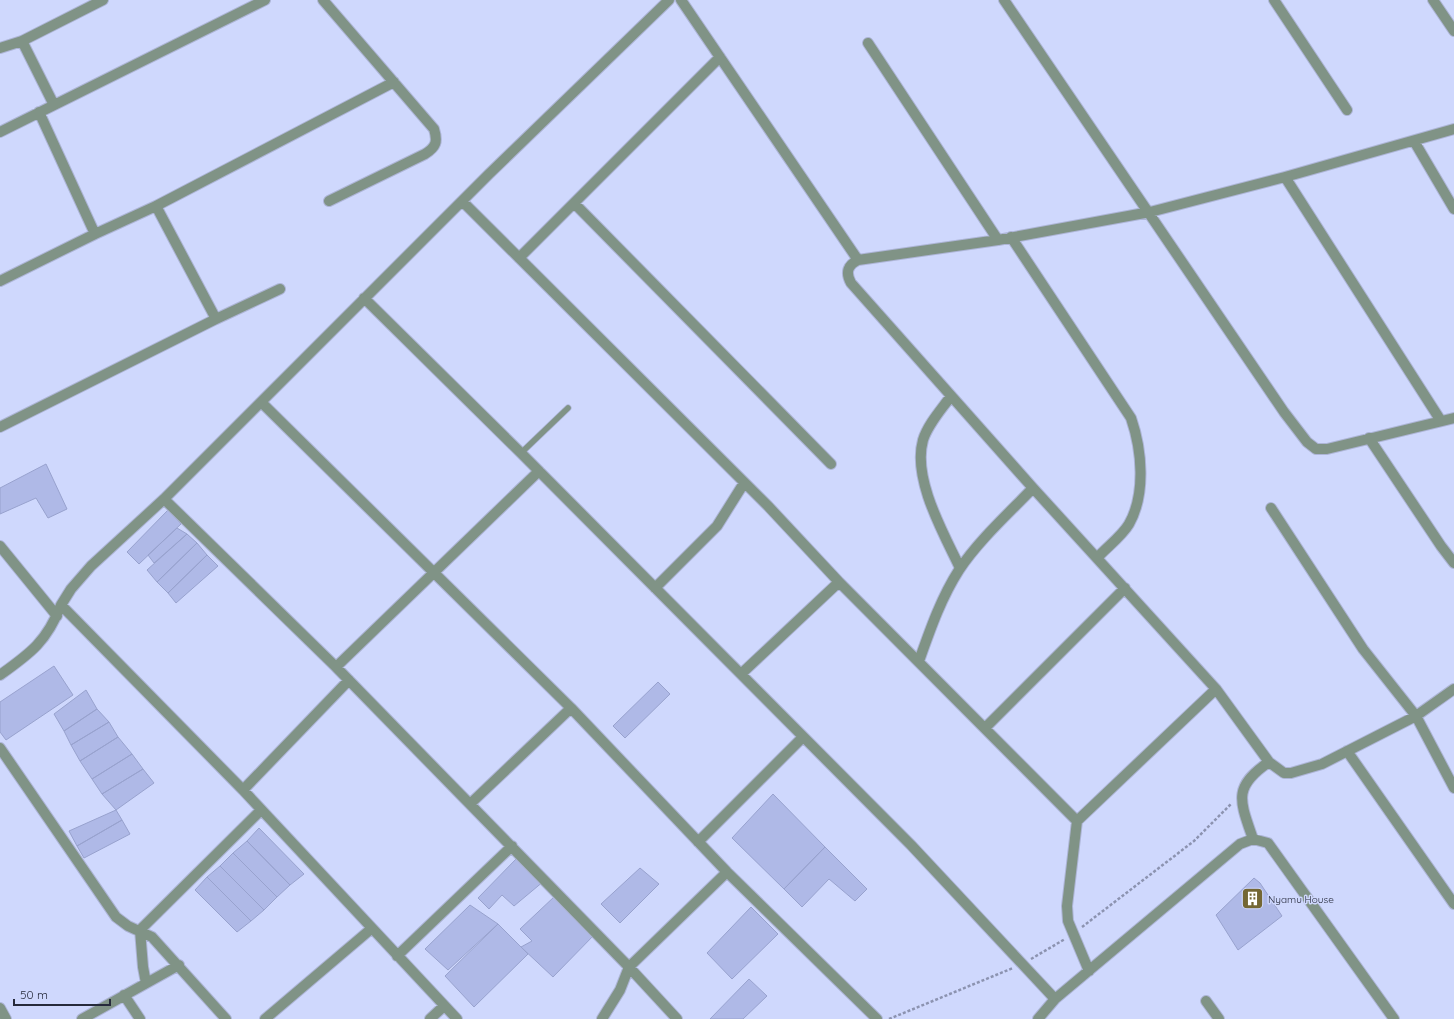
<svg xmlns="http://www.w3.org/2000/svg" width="1454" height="1019" font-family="Quicksand,sans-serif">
	<rect width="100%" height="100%" fill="#cfd8fd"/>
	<!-- building -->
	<path fill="#afb9e7" stroke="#98a2ce" d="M46,464L67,509L48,518L36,498L0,514V488Z
		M168,510L181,524L139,564L127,552Z
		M177,528L187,534L154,563L148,555Z
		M187,534L197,543L157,582L147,570Z
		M197,543L207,555L168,593L157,582Z
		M207,555L218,566L176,603L168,593Z
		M54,666L73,695L6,740L0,732V702Z
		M658,682L670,694L625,738L613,726Z
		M86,690L97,709L64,731L54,714Z
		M97,709L109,722L71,745L64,731Z
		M109,722L118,737L80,761L71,745Z
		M118,737L132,754L92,779L80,761Z
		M132,754L143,769L102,794L92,779Z
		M143,769L154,783L116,810L102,794Z
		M773,794L825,847L784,889L732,838Z
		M116,810L122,820L77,846L69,831Z
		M122,820L130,834L84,858L77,846Z
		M259,828L304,874L290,885L247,841Z
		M247,841L290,885L277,897L233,853Z
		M825,847L867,889L855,901L829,879L802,907L784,889Z
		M233,853L277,897L264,910L220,866Z
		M517,858L544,881L514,906L502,895L489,909L478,898Z
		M220,866L264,910L251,921L207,877Z
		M640,868L659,884L620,923L601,904Z
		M207,877L251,921L237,932L195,890Z
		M1254,878L1260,883L1282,916L1238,950L1216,915Z
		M555,896L596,933L553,977L521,947L532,941L520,929Z
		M470,905L498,924L448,970L425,949Z
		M751,907L778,934L732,979L707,953Z
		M498,924L528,954L474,1007L445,976Z
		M749,979L767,996L743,1019H710Z"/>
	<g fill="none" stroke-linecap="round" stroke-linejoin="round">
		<defs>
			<path id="service" d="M521,453L568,408"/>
			<path id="minor" d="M323,0L434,129C438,142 436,147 425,154L329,201
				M681,0L858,260
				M1004,0L1284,412L1307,442L1316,449H1327L1454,418
				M1274,0L1347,110
				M1433,0L1454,31
				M22,41L54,105
				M868,43L998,240
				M0,48L22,41L103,0
				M39,112L95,234
				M1454,129L1285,177L1150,212L998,240L858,260C848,265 845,272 851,283L1033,488L1216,689L1269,762L1284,773H1291L1322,764L1416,716L1454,689
				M0,132L265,0
				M1414,141L1454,209
				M1285,177L1441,421
				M462,201L768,506L839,582L741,674
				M574,203L831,464
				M1011,237L1131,418C1142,450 1146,494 1129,524C1122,536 1107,547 1097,558
				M519,258L720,57
				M0,281L95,234L156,206L394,82
				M364,298L521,453L911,845L1055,999
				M216,319L280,289
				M951,396C941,410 928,424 923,440C912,479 944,534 960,568
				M261,402L571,708L727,872L877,1019
				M0,427L216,319L156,206
				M1369,438L1441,546L1454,563
				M164,499L336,667L629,967L677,1019
				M1271,508L1363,649L1416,716L1454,788
				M0,546L57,616
				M839,582L1077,821L1067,906L1068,921L1089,971
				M655,588L717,526L744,483
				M919,661C930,630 941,598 959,570C978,541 1009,513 1033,488
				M336,667L539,471
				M0,675C31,653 47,641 61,605
				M985,728L1125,588
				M0,748L116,917L128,926L152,937L226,1019
				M1347,751L1454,904
				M243,790L349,680
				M470,804L571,708
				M1077,821L1216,689
				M1253,839C1240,801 1232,787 1269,762
				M698,842L803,737
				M397,956L512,846
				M146,983L143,967L140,930L261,810
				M124,995L140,1019
				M1206,1001L1219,1019
				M0,1008L6,1019
				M82,1019L179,965
				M265,1019L371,929
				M430,1019L444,1006
				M457,1019L243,790L61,605L71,589L91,566L164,499L489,174L669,0
				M602,1019L620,990L629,967L727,872
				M1038,1019L1055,999L1240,844L1253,839L1268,843L1394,1019"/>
		</defs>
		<!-- service casing -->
		<use href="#service" stroke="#adb5d6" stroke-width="7"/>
		<!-- minor casing -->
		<use href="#minor" stroke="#adb5d6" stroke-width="12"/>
		<!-- path -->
		<path stroke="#8c93b0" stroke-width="2.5" stroke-dasharray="3 2" stroke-linecap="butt" d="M1082,927L1194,841L1232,803
			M1031,959L1065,939
			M889,1019L1013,968"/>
		<!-- service -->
		<use href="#service" stroke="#809386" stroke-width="5.5"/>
		<!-- minor -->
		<use href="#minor" stroke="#809386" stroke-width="10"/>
	</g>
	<!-- icons -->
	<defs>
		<symbol id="building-square" viewBox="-11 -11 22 22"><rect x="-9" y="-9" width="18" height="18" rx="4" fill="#746734" stroke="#cfd8fd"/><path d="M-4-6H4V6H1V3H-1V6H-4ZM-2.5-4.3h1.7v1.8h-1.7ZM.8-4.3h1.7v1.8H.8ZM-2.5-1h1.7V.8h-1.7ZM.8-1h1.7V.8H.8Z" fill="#fff"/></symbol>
	</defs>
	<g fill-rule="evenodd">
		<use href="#building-square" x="1240" y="886" width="25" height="25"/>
	</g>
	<g text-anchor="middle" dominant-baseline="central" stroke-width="3" stroke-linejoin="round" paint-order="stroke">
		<!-- poi labels -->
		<g font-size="10" fill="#262a3b" stroke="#cfd8fd" text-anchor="start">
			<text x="1268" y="899">Nyamu House</text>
		</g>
	</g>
	<!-- scale -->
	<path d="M14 999v6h96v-6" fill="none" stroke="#262a3b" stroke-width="2"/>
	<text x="20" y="999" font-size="12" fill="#262a3b" stroke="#cfd8fd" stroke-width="3" paint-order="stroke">50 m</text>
</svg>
